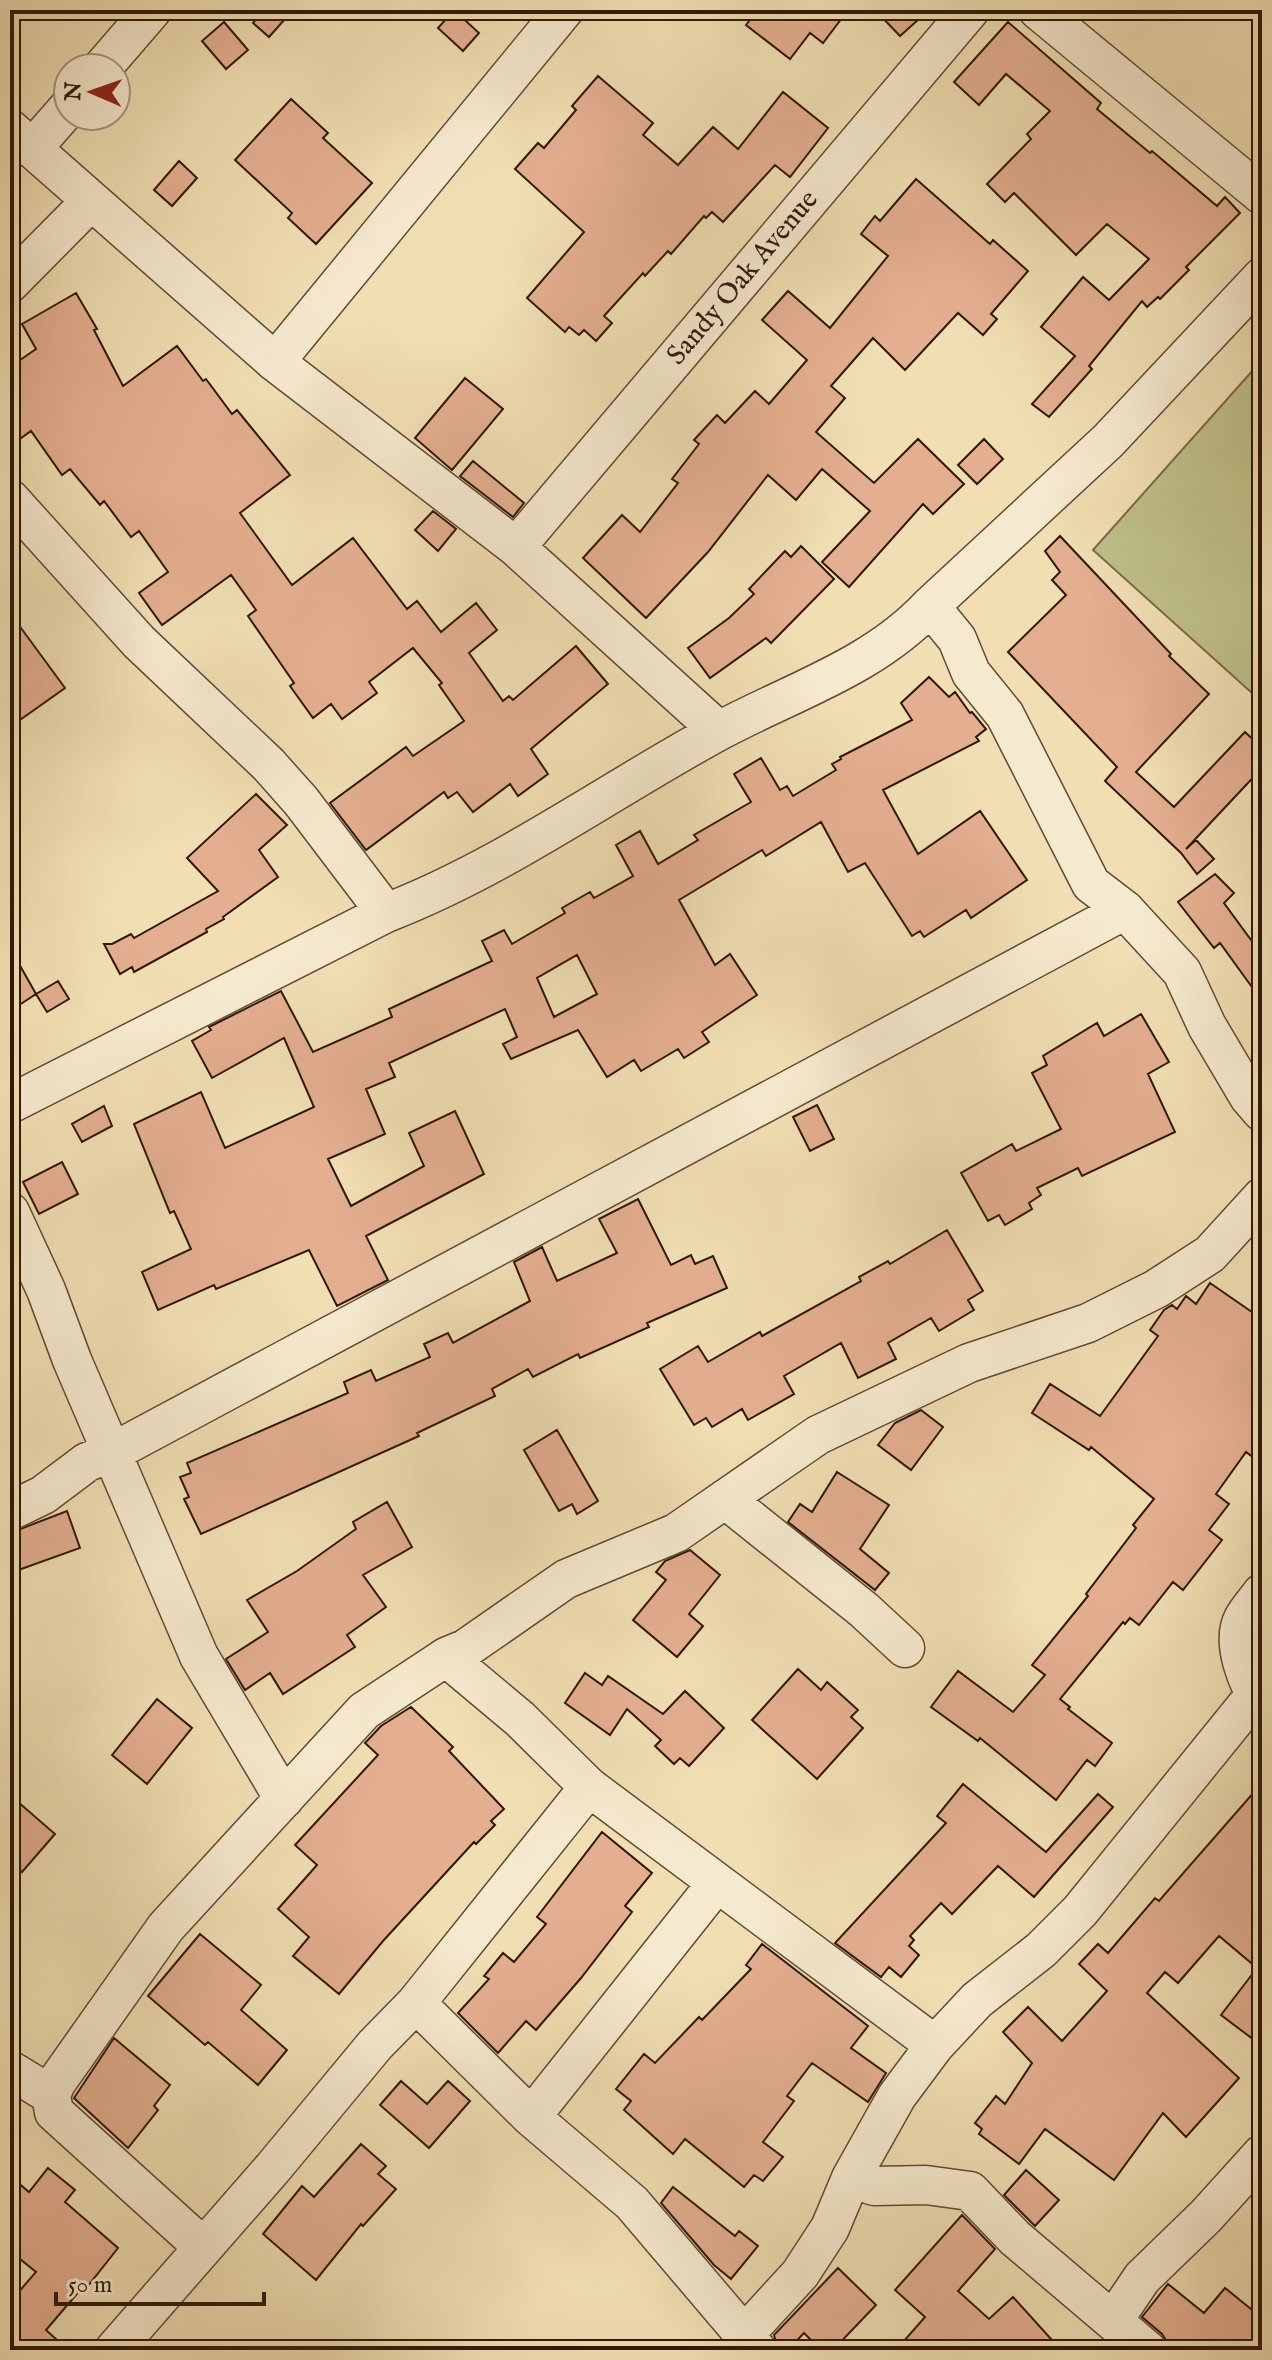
<svg xmlns="http://www.w3.org/2000/svg" width="1272" height="2360" font-family="'IM FELL English',serif">
	<rect width="100%" height="100%" fill="#f1dfb3"/>
	<filter id="stains"><feTurbulence type="fractalNoise" baseFrequency=".0025" numOctaves="4"/><feColorMatrix values="0 0 0 0 .2 0 0 0 0 .09 0 0 0 0 .02 0 0 0 .5 -.17"/></filter>
	<radialGradient id="worn" r=".72"><stop offset=".6" stop-color="#630" stop-opacity="0"/><stop offset="1" stop-color="#630" stop-opacity=".3"/></radialGradient>
	<!-- green -->
	<path fill="#c0c089" stroke="#786c4a" stroke-width="2" d="M1262,360V702L1093,550Z"/>
	<!-- building -->
	<path fill="#e4af90" stroke="#2f180b" stroke-width="2" fill-rule="evenodd" d="M264,10H293L269,37L253,23Z
		M454,10L479,33L463,51L438,28Z
		M758,10H848L823,43L810,33L790,59L746,25Z
		M875,10H929L900,36Z
		M224,22L248,50L226,69L202,41Z
		M1008,22L1101,103L1097,109L1150,153L1152,151L1217,206L1225,197L1240,213L1186,267L1189,270L1160,299L1158,297L1147,307L1142,301L1089,366L1092,369L1049,417L1032,404L1075,356L1041,327L1083,277L1109,300L1149,259L1107,224L1076,255L1014,193L1005,202L987,184L1031,139L1027,134L1050,111L1006,74L979,105L954,82Z
		M598,76L653,123L643,135L678,165L713,127L738,149L783,92L828,128L790,177L775,165L723,222L712,212L706,218L704,216L671,254L668,251L645,276L643,273L604,316L612,323L596,341L584,330L579,335L569,327L565,332L527,298L584,232L515,169L538,143L544,148L576,110L572,106Z
		M291,99L328,133L323,138L372,183L316,244L288,218L292,213L235,160Z
		M179,161L197,178L172,206L154,190Z
		M916,179L990,244L993,240L1028,271L991,314L997,319L983,335L958,313L905,370L873,338L831,386L845,398L816,432L874,483L918,439L964,484L933,514L923,504L849,587L822,562L870,511L822,469L796,500L768,475L708,552L646,618L583,558L622,515L640,532L678,483L672,479L699,444L694,440L717,415L725,423L755,391L769,404L807,360L762,320L788,291L830,328L888,256L861,234L875,216L880,221Z
		M76,293L97,329L94,330L123,386L177,346L203,381L206,379L232,414L237,410L290,475L240,513L292,585L353,538L407,609L417,601L441,632L476,603L497,630L469,653L503,701L509,696L513,700L576,646L608,684L531,749L548,774L518,796L510,784L473,812L457,792L448,798L444,792L366,850L330,803L406,747L413,756L464,721L439,685L442,683L413,648L369,682L377,693L342,719L331,704L313,718L290,686L294,683L248,616L256,610L231,575L162,625L139,593L168,572L139,531L131,537L104,501L100,505L70,469L62,475L31,431L10,446V367L36,349L22,324Z
		M465,378L503,409L452,470L415,438Z
		M984,439L1003,459L977,484L958,465Z
		M473,461L524,503L513,517L460,476Z
		M433,511L456,529L438,551L415,530Z
		M1060,536L1171,654L1169,656L1209,694L1136,772L1174,807L1245,732L1262,748V768L1186,849L1196,840L1214,859L1197,874L1181,853L1105,781L1117,767L1008,652L1066,595L1052,580L1060,572L1045,551Z
		M801,546L834,579L771,643L766,638L710,678L688,648L729,618L754,594L749,589L785,551L791,557Z
		M10,613L65,688L10,727Z
		M929,677L949,697L955,692L970,713L972,712L986,729L976,737L979,741L883,790L918,854L980,811L1027,880L971,918L966,910L924,937L920,931L912,936L865,863L848,872L821,822L766,856L762,850L679,900L715,965L730,954L757,995L702,1032L709,1042L684,1058L678,1049L641,1071L634,1060L607,1077L578,1030L511,1059L503,1044L517,1037L505,1009L389,1063L395,1077L366,1089L385,1134L328,1159L351,1206L424,1166L409,1133L455,1111L484,1174L366,1236L388,1280L337,1306L309,1250L216,1289L214,1285L158,1310L142,1272L191,1249L174,1211L170,1213L134,1124L201,1092L225,1148L314,1107L284,1038L212,1078L192,1041L211,1030L209,1027L281,991L313,1052L392,1017L389,1009L492,961L482,941L504,930L512,944L565,913L562,908L590,892L594,898L633,876L616,845L640,831L658,864L698,840L694,835L751,802L734,774L761,758L780,790L787,786L793,796L836,770L832,764L841,759L840,757L912,720L901,703ZM577,955L597,994L554,1017L537,978Z
		M256,794L287,825L259,850L278,877L223,917L224,919L206,929L207,932L134,972L132,967L120,974L104,944H112L131,934L134,938L218,891L187,858Z
		M1215,874L1234,893L1224,903L1262,955V1001L1220,943L1214,948L1178,902Z
		M10,948L36,994L10,1011Z
		M58,981L69,999L47,1012L36,994Z
		M1141,1014L1169,1062L1148,1074L1175,1132L1082,1176L1078,1168L1037,1188L1041,1195L1029,1203L1032,1209L1005,1225L999,1215L988,1221L961,1173L1012,1144L1016,1151L1061,1129L1032,1073L1047,1065L1043,1056L1097,1023L1104,1036Z
		M817,1105L834,1139L810,1151L793,1117Z
		M104,1106L112,1126L82,1142L72,1124Z
		M62,1162L78,1194L39,1214L23,1182Z
		M638,1199L671,1265L691,1255L695,1264L713,1256L727,1288L647,1323L649,1327L580,1358L578,1354L533,1377L528,1369L492,1389L495,1396L417,1433L419,1436L201,1534L184,1499L189,1497L180,1477L191,1473L187,1463L348,1393L344,1382L371,1370L376,1381L430,1357L424,1344L448,1333L453,1343L530,1301L514,1262L542,1247L557,1281L617,1253L599,1219Z
		M947,1230L983,1291L968,1300L974,1310L939,1331L931,1318L888,1343L896,1359L858,1378L841,1343L784,1376L794,1394L748,1420L742,1409L712,1427L706,1418L694,1425L660,1369L698,1346L708,1362L760,1332L762,1336L861,1281L859,1277L888,1261L890,1264Z
		M1210,1283L1262,1319V1464L1246,1452L1216,1494L1229,1504L1209,1530L1222,1540L1183,1590L1173,1582L1139,1625L1130,1618L1125,1624L1123,1622L1060,1699L1070,1707L1068,1709L1112,1743L1095,1766L1087,1760L1056,1800L980,1738L978,1741L931,1707L958,1671L1013,1712L1045,1675L1032,1665L1088,1596L1086,1594L1136,1528L1133,1525L1154,1499L1091,1447L1089,1450L1032,1413L1050,1384L1100,1416L1158,1336L1150,1330L1164,1310L1172,1305L1177,1309L1186,1296L1196,1304Z
		M921,1410L943,1427L911,1470L878,1445L895,1423Z
		M557,1430L598,1501L577,1514L572,1504L559,1511L524,1450Z
		M837,1472L889,1505L860,1549L889,1573L875,1590L788,1522L800,1504L812,1512Z
		M387,1502L412,1547L363,1575L386,1607L347,1635L355,1647L283,1694L270,1673L245,1690L226,1659L268,1632L247,1600L297,1571L356,1529L353,1522Z
		M67,1511L80,1548L10,1573V1533Z
		M690,1550L720,1575L689,1614L703,1626L677,1657L633,1620L666,1580L656,1572L665,1561Z
		M798,1669L821,1690L827,1682L858,1710L851,1717L863,1728L817,1779L752,1720Z
		M585,1673L602,1685L608,1676L663,1714L685,1691L724,1728L689,1766L680,1758L674,1764L655,1746L661,1740L627,1709L610,1735L565,1703Z
		M157,1699L192,1728L147,1784L112,1755Z
		M411,1707L453,1747L449,1751L504,1809L491,1821L495,1825L476,1844L474,1842L383,1941L339,1994L293,1956L309,1937L278,1909L317,1865L295,1845L378,1755L365,1743L381,1726Z
		M1262,1783V2046L1221,2015L1257,1968L1219,1936L1178,1983L1165,1972L1147,1993L1239,2078L1186,2137L1163,2113L1114,2180L1045,2129L1019,2164L979,2134L982,2129L975,2123L996,2096L1005,2104L1032,2063L1003,2032L1028,2007L1062,2041L1107,1991L1079,1964L1098,1944L1108,1953L1155,1898L1159,1901Z
		M963,1784L1046,1852L1098,1794L1113,1807L1034,1897L998,1866L952,1914L941,1903L910,1936L914,1940L909,1946L919,1955L901,1977L889,1967L881,1977L835,1943L946,1823L937,1816Z
		M10,1795L55,1834L22,1872L10,1862Z
		M602,1832L652,1873L625,1906L632,1912L581,1978L536,2030L526,2021L498,2053L458,2013L489,1979L484,1976L503,1953L514,1962L546,1924L537,1917Z
		M200,1934L261,1985L241,2010L287,2050L258,2085L208,2042L205,2045L148,1996Z
		M762,1944L868,2026L851,2048L886,2073L868,2102L812,2063L787,2096L794,2101L763,2142L783,2157L763,2181L754,2175L744,2187L685,2139L673,2154L624,2110L631,2101L616,2089L644,2054L655,2063L699,2017L702,2020L751,1969L746,1965Z
		M114,2038L170,2085L154,2106L158,2110L128,2148L74,2098Z
		M401,2081L427,2104L448,2081L470,2101L429,2148L380,2105Z
		M361,2144L386,2166L378,2174L396,2189L363,2226L361,2224L316,2280L263,2234L302,2186L314,2197Z
		M48,2168L75,2190L65,2202L118,2248L84,2291L81,2289L46,2330L68,2350H10V2302L36,2272L10,2251V2176L29,2192Z
		M1026,2170L1059,2200L1035,2226L1004,2195Z
		M673,2187L735,2236L739,2231L758,2246L731,2279L714,2265L661,2203Z
		M962,2215L995,2249L958,2291L989,2319L1013,2297L1061,2350H896L925,2317L895,2290Z
		M838,2268L876,2305L833,2350H821L804,2333L788,2350H778L774,2335Z
		M1168,2284L1204,2313L1225,2288L1262,2318V2343L1256,2350H1168L1167,2342L1162,2334L1142,2317Z"/>
	<g fill="none" stroke-linecap="round" stroke-linejoin="round">
		<defs>
			<path id="minor" d="M1038,10L1262,195
				M102,68L152,10
				M10,129L275,362L516,547L719,731
				M32,149L68,108
				M10,283L91,201
				M275,362L564,10
				M10,499L139,642L268,764L301,801L386,913
				M516,547L970,10
				M930,606L957,639L971,673L1005,715L1091,884L1125,910L1182,972L1207,1026L1249,1097L1262,1112
				M10,1104L386,913C503,868 607,792 717,732C791,692 872,668 930,606L1108,441L1262,277
				M10,1212L46,1290L72,1360L199,1656L284,1799
				M725,1499L864,1610L905,1648
				M10,1511L43,1495L87,1462L111,1453L1125,910
				M1262,1593C1256,1601 1248,1610 1243,1619C1231,1642 1247,1685 1262,1703
				M446,1657L520,1719L589,1787L935,2045
				M416,2003L531,2117L632,2203L757,2350
				M10,2070L51,2095
				M531,2117L716,1884
				M851,2178L874,2186L926,2185L970,2191L1015,2238L1147,2350
				M203,2247L54,2112L51,2095L56,2083L166,1927L364,1711L446,1657L465,1649L566,1579L676,1533L818,1435L969,1363L1088,1323L1156,1289L1210,1254L1262,1197
				M1113,2321L1142,2278L1206,2216L1262,2154
				M745,2334L800,2274L830,2228L851,2178L897,2096L935,2045L977,2000L1041,1950L1080,1911L1255,1695
				M114,2350L273,2168L375,2045L416,2003L589,1787"/>
		</defs>
		<!-- minor casing -->
		<use href="#minor" stroke="#604a35" stroke-width="41"/>
		<!-- minor -->
		<use href="#minor" stroke="#f6eace" stroke-width="38"/>
	</g>
	<g text-anchor="middle" dominant-baseline="central" stroke-width="8" stroke-linejoin="round" paint-order="stroke">
		<!-- street labels -->
		<g font-size="28" fill="#2f180b" stroke="#f6eace">
			<text transform="translate(743 278) rotate(-50)">Sandy Oak Avenue</text>
		</g>
	</g>
	<!-- margin -->
	<rect width="1272" height="2360" fill="none" stroke="#f1dfb3" stroke-width="40"/>
	<rect x="12" y="12" width="1248" height="2336" fill="none" stroke="#2f180b" stroke-width="4"/>
	<rect x="20" y="20" width="1232" height="2320" fill="none" stroke="#2f180b" stroke-width="2"/>
	<!-- north arrow -->
	<g transform="translate(92 92) rotate(272)"><circle r="38" fill="#f6eace" stroke="#a69680" stroke-width="2"/>
	<path d="M0-6L14 30L0 20L-14 30Z" fill="#8f2418"/>
	<text y="-12" font-size="22" font-weight="bold" text-anchor="middle" fill="#2f180b">N</text>
	</g>
	<!-- scale -->
	<path d="M56 2292v12h208v-12" fill="none" stroke="#2f180b" stroke-width="4"/>
	<text x="68" y="2292" font-size="24" fill="#2f180b" stroke="#f6eace" stroke-width="6" paint-order="stroke">50 m</text>
	<rect width="100%" height="100%" filter="url(#stains)"/>
	<rect width="100%" height="100%" fill="url(#worn)"/>
</svg>
